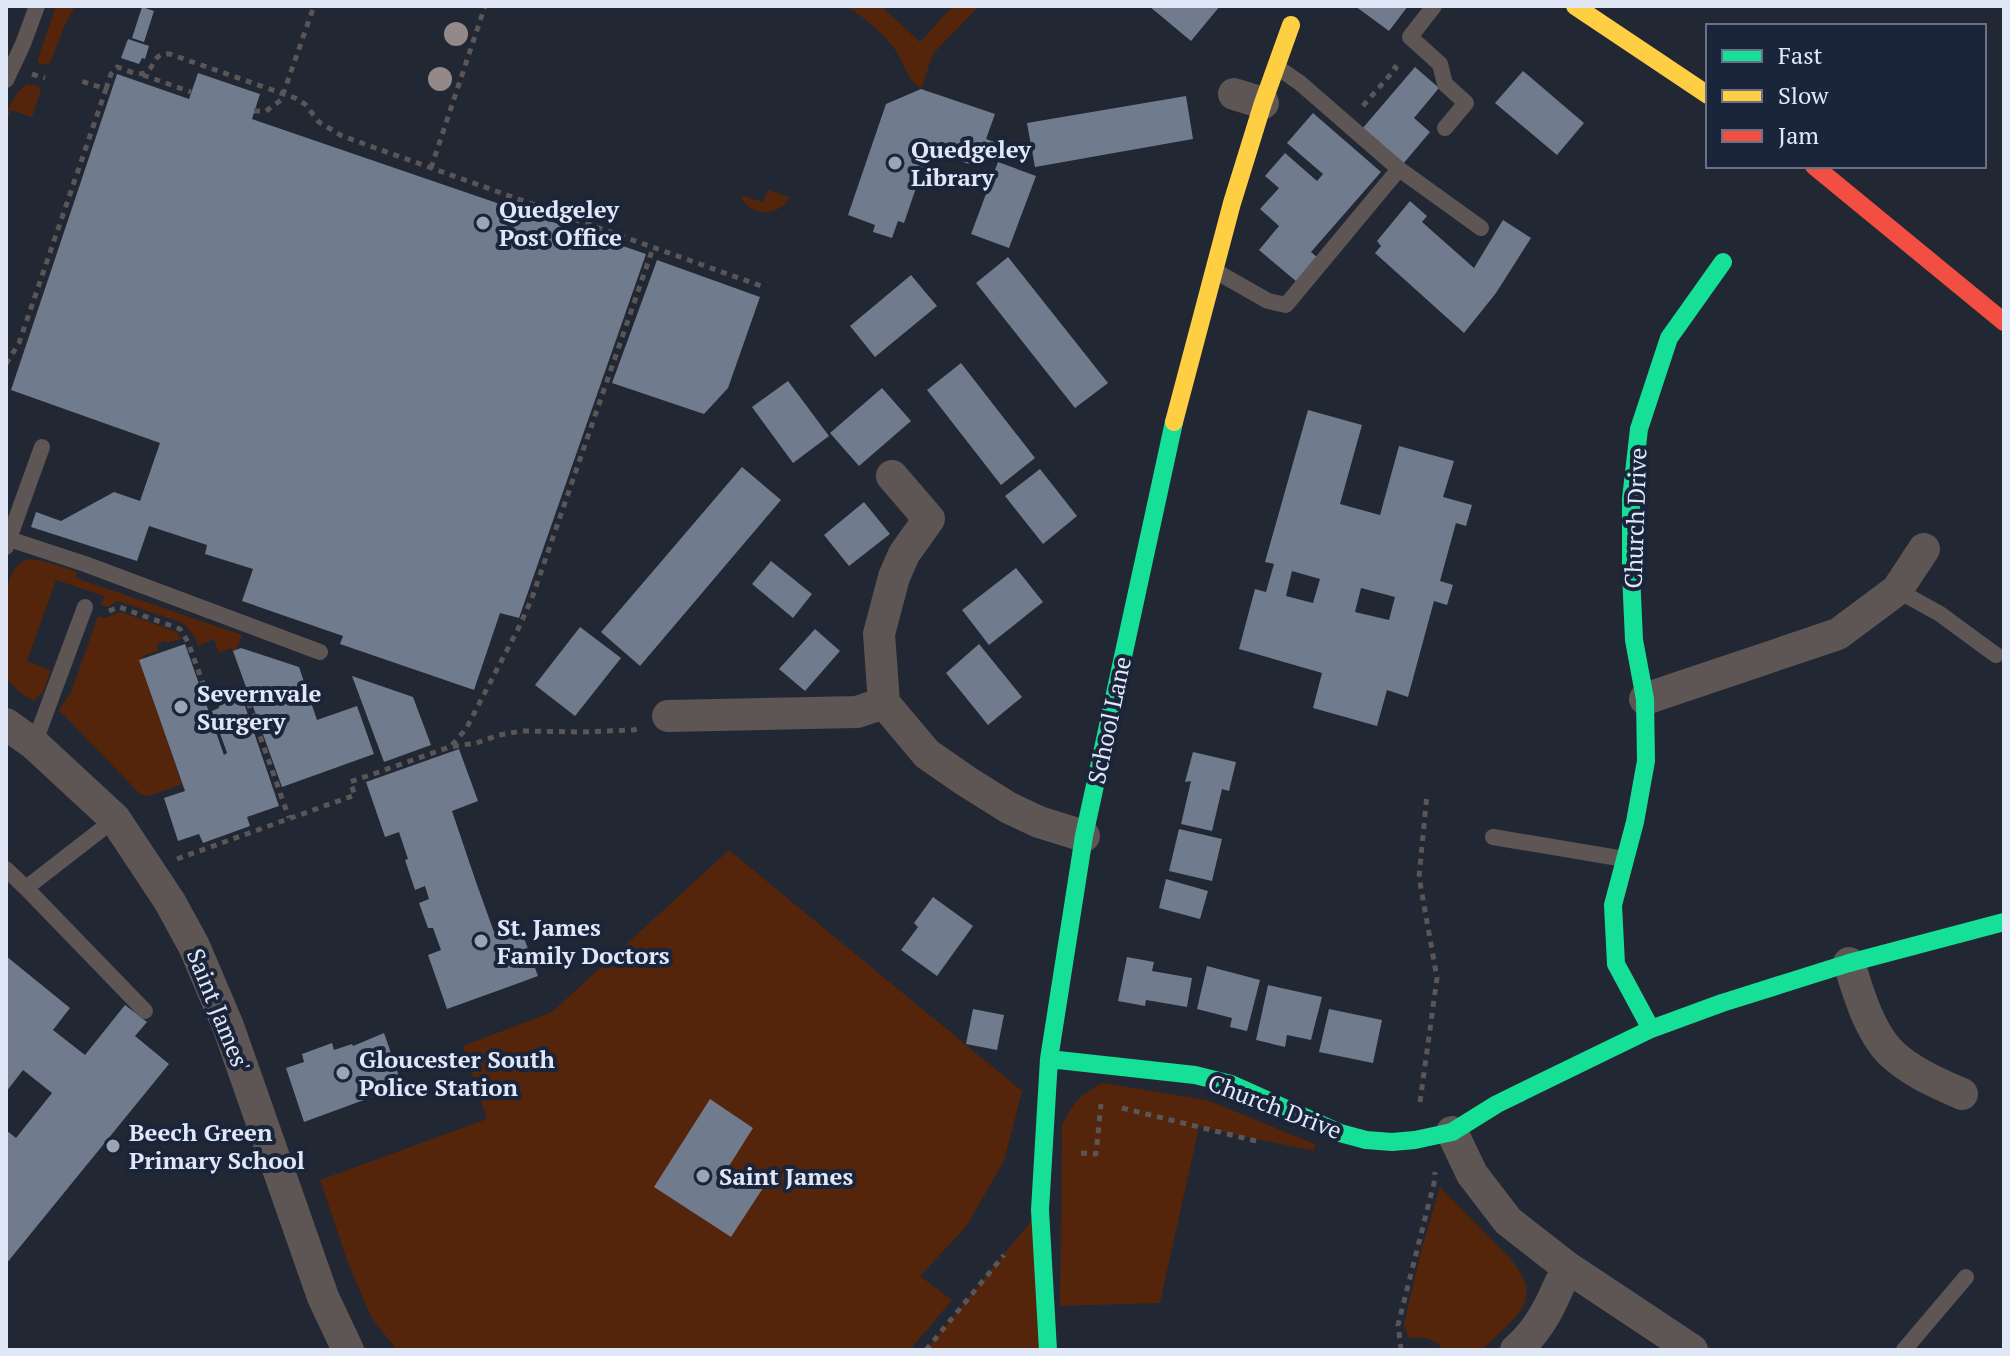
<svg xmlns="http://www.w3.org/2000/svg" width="2010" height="1356" font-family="'PT Serif',serif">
	<rect width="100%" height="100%" fill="#212733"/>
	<!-- green -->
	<path fill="#54250a" d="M56,6H75L65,25L50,63L45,65L38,62V58Z
		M847,6H881L920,42L953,6H979L933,54L921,89C907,80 905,64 896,51C884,33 865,19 847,6Z
		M28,84L38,86L41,90L32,117L11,110L6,122C6,109 16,90 28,84Z
		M768,190L790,197C779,218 748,217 740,195L763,202Z
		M30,559L44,561L77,572L76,578L242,635L236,651H233L231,648L219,653L214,639L198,646L196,638L183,623L118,601L107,607L101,605L104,596L56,580L27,661L51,671L44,690L34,701L19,692L6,678C6,652 0,589 14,570C18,564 23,561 30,559Z
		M121,612L177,632L181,639L167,643L164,641L157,644L158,651L143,656V658L139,660L182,784L149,796L140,794L59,710L71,692L98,616L104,618Z
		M729,850L1022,1091L1004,1161L966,1227L920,1276L952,1300L910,1350H397L371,1317L348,1263L320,1180L487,1119L463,1046L552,1012Z
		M1103,1083L1207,1100L1315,1144L1314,1151L1199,1127L1160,1303L1060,1306L1062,1125C1074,1102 1079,1095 1103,1083Z
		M1440,1187L1511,1259L1522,1275L1527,1288L1524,1306L1512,1321L1482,1350H1443C1434,1337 1423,1337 1409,1338L1404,1325L1421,1251Z
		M1040,1210L1048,1350H926Z"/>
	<!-- building -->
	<path fill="#717b8e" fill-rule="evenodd" d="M1149,6H1220L1191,41Z
		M1355,6H1408L1389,31Z
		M142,7L154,11L144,42L132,38Z
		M128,39L149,46L145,59L142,58L139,64L121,58Z
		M1415,67L1439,88L1414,118L1430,132L1403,164L1362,129Z
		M1523,71L1584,123L1557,155L1495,103Z
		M198,73L260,94L252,119L646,254L519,618L500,613L474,690L340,644L343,636L242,601L253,569L205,554L207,545L149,526L137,561L31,527L36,512L61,521L114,492L140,501L160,443L11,390L117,74L189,99Z
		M921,89L995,114L986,139L997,143L972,165L929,150L904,223L898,221L892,238L873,232L875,225L848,215L886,104Z
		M1186,96L1193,139L1035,167L1027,123Z
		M1313,113L1381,172L1311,252L1318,258L1297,282L1259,250L1279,226L1260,209L1279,188L1265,176L1285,153L1317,181L1323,174L1287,143Z
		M998,162L1036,176L1009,248L971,234Z
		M1410,201L1427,216L1422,222L1474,268L1503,220L1531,238L1496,293L1464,333L1375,253L1381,246L1377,241Z
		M1008,257L1108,383L1075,408L976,283Z
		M657,260L760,297L728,388L704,414L612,383Z
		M911,275L937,306L875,357L850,326Z
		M961,363L1035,458L1001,485L927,390Z
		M788,381L829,436L793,463L752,407Z
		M882,388L911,421L859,466L830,433Z
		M1308,410L1362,425L1340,504L1380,515L1399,446L1454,461L1443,497L1472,505L1466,526L1456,523L1440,581L1453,585L1447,605L1434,601L1408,697L1387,690L1377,726L1313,708L1322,673L1239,649L1255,589L1266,592L1274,564L1265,562ZM1292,571L1320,579L1313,603L1286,596ZM1361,588L1395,597L1389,620L1355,612Z
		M742,467L781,500L640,666L601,632Z
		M1040,469L1077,516L1043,544L1005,496Z
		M864,502L890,534L849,566L824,535Z
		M771,561L812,594L793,618L752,584Z
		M1016,568L1043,602L989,645L962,610Z
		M580,627L621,658L575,716L535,685Z
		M815,629L840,651L805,691L779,669Z
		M185,644L224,755L227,753L212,711L219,708V705L230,701L231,704L243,700L279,806L247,817L250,826L203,843L199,834L178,841L164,798L185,791L139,660Z
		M979,644L1022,697L988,725L946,673Z
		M241,648L299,667L317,720L357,706L374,754L282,787L233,651Z
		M352,676L413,697L431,745L384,762Z
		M459,749L478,801L452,811L476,882L494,932L518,922L538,976L447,1009L428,955L441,950L433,928H428L419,903L429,899L425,886L415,890L405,860L408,859L399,832L385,837L366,782Z
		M1193,752L1236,762L1229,791L1222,789L1212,831L1181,824L1191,781L1185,782Z
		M1179,829L1222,839L1212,881L1169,871Z
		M1166,879L1208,891L1200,919L1159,908Z
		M933,897L973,926L937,976L901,950L918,927L914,923Z
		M6,956L70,1008L53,1030L85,1055L125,1005L147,1022L135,1036L169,1064L6,1264V1130L16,1138L52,1093L23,1070L6,1092Z
		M1127,957L1154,962L1152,971L1192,978L1187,1007L1146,1000L1145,1006L1118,1001Z
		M1207,966L1260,980L1247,1031L1230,1027L1232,1018L1197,1009Z
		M1268,985L1322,997L1311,1040L1287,1035L1285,1047L1256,1040Z
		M973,1009L1004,1015L997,1050L966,1044Z
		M1329,1009L1382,1020L1373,1063L1319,1052Z
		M384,1033L400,1079L369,1090L372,1097L304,1122L286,1068L304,1062L302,1054L332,1043L334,1050L352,1044L353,1046Z
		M710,1099L753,1128L729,1166L763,1188L731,1237L654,1187Z"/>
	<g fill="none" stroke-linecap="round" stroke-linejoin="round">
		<!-- path -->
		<path stroke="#5a5657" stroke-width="5" stroke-dasharray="6 6" stroke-linecap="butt" d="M32,74L45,78
			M143,75L191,92
			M106,89L111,74L117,67C125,69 136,76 144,73C157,68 150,53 170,54L295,98L305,104L319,122L342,136L764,287
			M1363,106L1396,68L1389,63
			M254,111H266L281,100L314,6
			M431,168L485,6
			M6,364L19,343L106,89L81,81
			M109,611L119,607L180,629L188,642L209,700L243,688L289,818
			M452,745L466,729L519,627L532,598L653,248
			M177,859L355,795L350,782L450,747L476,743L499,735L522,731L583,732L634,730L641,727
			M1420,1102L1437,978L1419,877L1427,794
			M1122,1108L1260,1142
			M1081,1153L1096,1154L1101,1104
			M926,1350L1004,1255
			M1401,1350L1398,1325L1434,1183L1435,1172"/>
		<!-- lane -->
		<path stroke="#5e5654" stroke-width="16" d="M1434,6L1410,37L1440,64L1445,84L1466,103L1445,128
			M1277,67L1300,83L1399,169L1481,228
			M6,80L23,44L37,6
			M1217,272L1268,301L1286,305L1399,169
			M9,539L85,564L320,652
			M6,547L42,447
			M1897,590L1940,614L1996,655
			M34,744L85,607
			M1493,837L1624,859
			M6,869L26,888L115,819
			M26,888L145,1011
			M1904,1350L1966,1277"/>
		<!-- street -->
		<path stroke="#5e5654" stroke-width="32" d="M1234,94L1263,103
			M1645,699L1838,634L1897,590L1924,549
			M884,703L879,634L894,577L904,554L929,519L892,476
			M668,716L857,712L884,703L927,754L966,781L1009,808L1039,822L1084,836
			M6,724L34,744L115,819L170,902L194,946L228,1026L323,1297L348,1350
			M1849,963C1858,992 1869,1031 1891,1053C1911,1072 1937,1083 1962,1094
			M1452,1132L1472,1174L1508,1221L1567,1267L1692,1350
			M1516,1350C1542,1328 1554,1298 1567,1267"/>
		<!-- fast -->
		<path stroke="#16e098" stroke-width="18" d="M1651,1029L1616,964L1613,905L1635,822L1646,761L1645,699L1634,640L1631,573V499L1639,429L1669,338L1723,262
			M1049,1059L1195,1075L1231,1084L1340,1133L1366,1140L1392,1142L1415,1140L1452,1132L1497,1104L1651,1029L1722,1003L1849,963L2004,922
			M1048,1350L1040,1210L1049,1059L1084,836L1174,422"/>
		<!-- slow -->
		<path stroke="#ffcf43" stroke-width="18" d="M1575,6L1708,95
			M1174,422L1232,203L1263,103L1291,25"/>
		<!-- jam -->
		<path stroke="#f24e42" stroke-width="18" d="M1814,166L2004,322"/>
	</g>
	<!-- trees -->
	<g fill="#938988">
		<circle cx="456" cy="34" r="12"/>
		<circle cx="440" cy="79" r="12"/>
	</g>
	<!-- markers -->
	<g fill="#9da4b2" stroke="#1a243a" stroke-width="3">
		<circle cx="895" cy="163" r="8"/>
		<circle cx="483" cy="223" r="8"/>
		<circle cx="181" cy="707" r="8"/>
		<circle cx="481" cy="941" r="8"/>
		<circle cx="343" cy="1073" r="8"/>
		<circle cx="113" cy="1146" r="8"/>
		<circle cx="703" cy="1176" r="8"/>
	</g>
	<g text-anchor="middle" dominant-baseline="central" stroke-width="8" stroke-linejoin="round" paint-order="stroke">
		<!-- poi labels -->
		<g font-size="24" font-weight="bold" fill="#e0e7f7" stroke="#1a243a" text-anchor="start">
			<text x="911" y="149">Quedgeley<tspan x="911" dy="28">Library</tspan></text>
			<text x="499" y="209">Quedgeley<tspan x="499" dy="28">Post Office</tspan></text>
			<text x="197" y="693">Severnvale<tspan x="197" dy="28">Surgery</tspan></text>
			<text x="497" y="927">St. James<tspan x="497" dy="28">Family Doctors</tspan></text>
			<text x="359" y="1059">Gloucester South<tspan x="359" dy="28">Police Station</tspan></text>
			<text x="129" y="1132">Beech Green<tspan x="129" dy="28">Primary School</tspan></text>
			<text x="719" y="1176">Saint James</text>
		</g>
		<!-- street labels -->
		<g font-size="24" fill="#e0e7f7" stroke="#1a243a">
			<text transform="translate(1635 518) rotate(-88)">Church Drive</text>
			<text transform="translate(1109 720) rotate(-78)">School Lane</text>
			<text transform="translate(219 1010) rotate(68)">Saint James'</text>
			<text transform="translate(1275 1106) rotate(21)">Church Drive</text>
		</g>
	</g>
	<!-- border -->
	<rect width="2010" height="1356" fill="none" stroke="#e0e7f7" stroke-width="16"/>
	<!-- legend -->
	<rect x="1706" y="24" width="280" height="144" fill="#1a243a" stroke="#697286" stroke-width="2"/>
	<rect x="1722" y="50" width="40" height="12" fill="#16e098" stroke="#697286" stroke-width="2"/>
	<text x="1778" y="64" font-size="24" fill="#e0e7f7">Fast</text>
	<rect x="1722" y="90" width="40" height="12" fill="#ffcf43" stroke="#697286" stroke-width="2"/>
	<text x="1778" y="104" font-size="24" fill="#e0e7f7">Slow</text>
	<rect x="1722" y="130" width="40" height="12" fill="#f24e42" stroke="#697286" stroke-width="2"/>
	<text x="1778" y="144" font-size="24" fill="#e0e7f7">Jam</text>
</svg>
